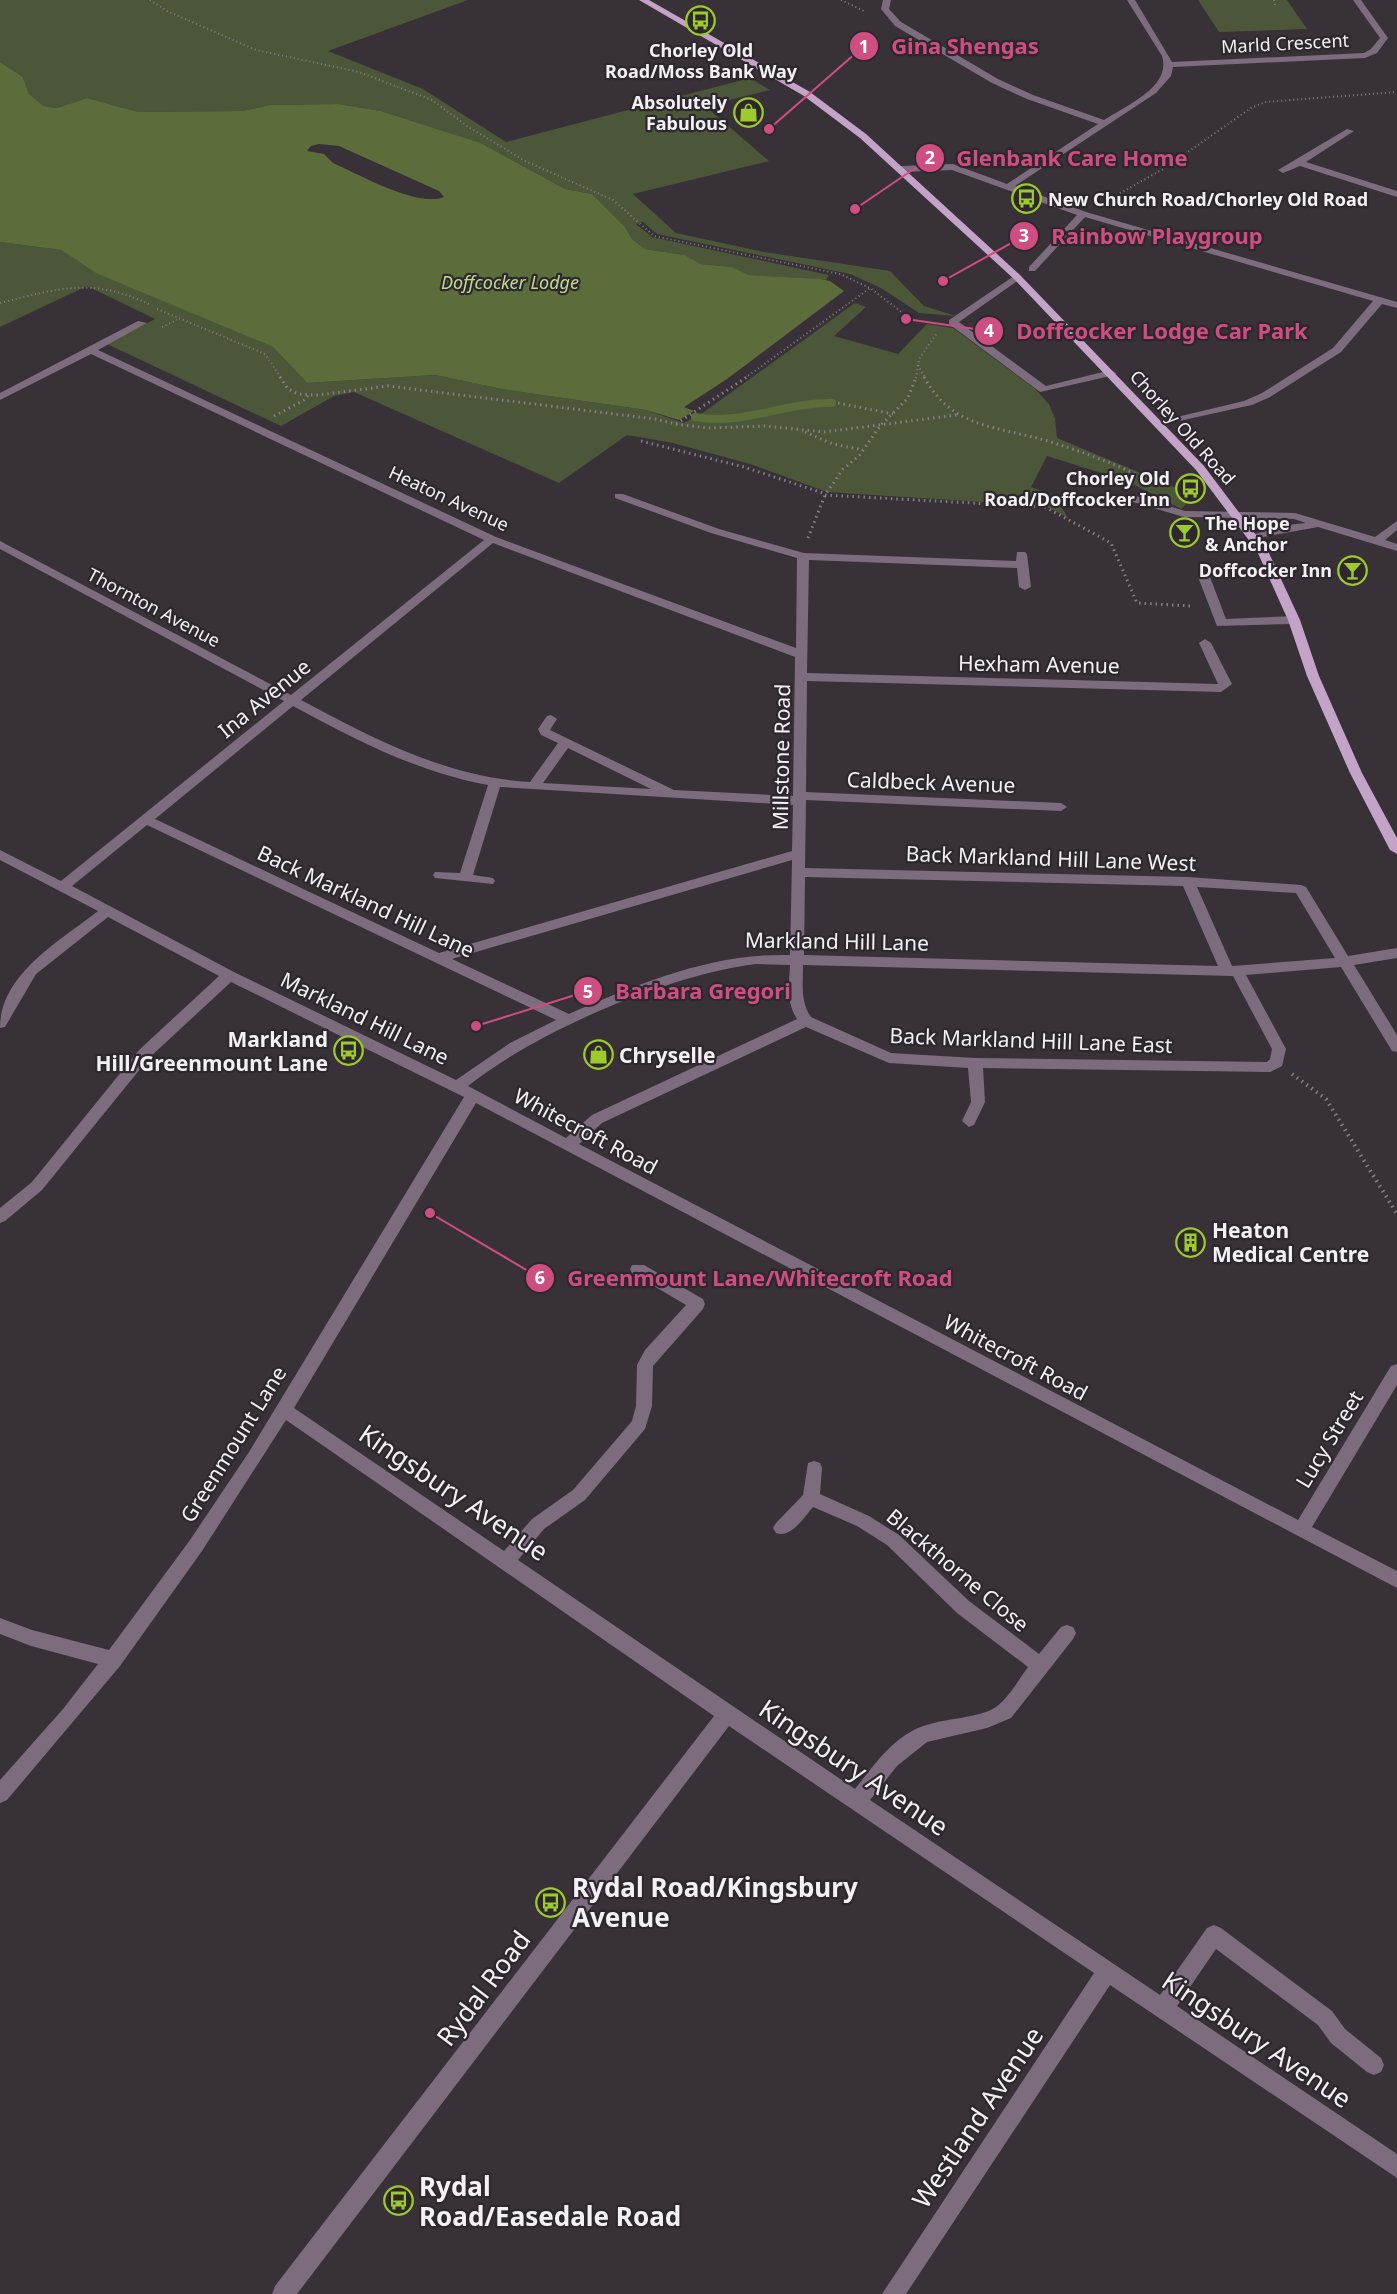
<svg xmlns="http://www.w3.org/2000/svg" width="1397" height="2294" font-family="'Noto Sans',sans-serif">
	<rect width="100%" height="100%" fill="#383138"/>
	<!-- green -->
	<path fill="#4c5739" d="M0,0H468L328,51L423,89L506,142L750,78L770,90L705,106L769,161L633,194L676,233L764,252L890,271L924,306L956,316L919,313L881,288L850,274L657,234L643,222L636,224L652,237L829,275L826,280L749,275L732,267L701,264L685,255L645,249L632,239L625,227L592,194L565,189L481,143L381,111L338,104L270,105L243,111L138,112L87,98L57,108L44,106L29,94L23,77L0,62Z
		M1198,0H1287L1307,29L1219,32Z
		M0,242L61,250L95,272L273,347L307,383L435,375L502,389L646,410L684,423L704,412L855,303L866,307L834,336L898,354L927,324L953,328L1034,388L1049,404L1055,419L1057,438L1174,487L1185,485L1193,497L1181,509L1127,481L1047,456L1031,487L1055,496L1068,518L1046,506L827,492L750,464L673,443L627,435L559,483L354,392L334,396L281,426L107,344L155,319L87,286L0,327Z"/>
	<!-- water -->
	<path fill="#5c6c3b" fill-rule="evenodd" d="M0,62L23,77L29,94L44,106L57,108L87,98L138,112L243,111L270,105L338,104L381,111L481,143L565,189L592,194L625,227L632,239L645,249L685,255L701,264L732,267L749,275L820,279L830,281L844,291L727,379L684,407L694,411L679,420L646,410L502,389L435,375L307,383L273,347L96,273L61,250L0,242ZM319,144L339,146L439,191L444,197C418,208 358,174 333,163L324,154L307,151L311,146Z"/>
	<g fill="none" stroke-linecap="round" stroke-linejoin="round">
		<!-- stream -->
		<path stroke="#5c6c3b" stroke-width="8" d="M695,417C742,426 785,402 832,403"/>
		<!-- path-far2 -->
		<path stroke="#857f85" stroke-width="2" stroke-dasharray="1 3" stroke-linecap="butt" d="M150,0L167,11L256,50L359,72L432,100L467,126L525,161L613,200L654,236L840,274L870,288L904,314
			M841,0L866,12
			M1274,0L1275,5
			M1106,201L1165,168L1251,108L1265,102L1397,92
			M0,303C60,288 92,277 151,305
			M157,309L265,354L281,378
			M162,327L177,320
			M918,365L925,378
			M745,378L870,288
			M916,378L919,359L937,333"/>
		<!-- path-far1 -->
		<path stroke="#857f85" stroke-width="3" stroke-dasharray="1.5 4" stroke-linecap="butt" d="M280,377L288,389L298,394L318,395L388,386L655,419L676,424L747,377
			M924,377C953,430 999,426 1051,442C1083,452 1115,464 1146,479
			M838,403L893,414
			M274,416L304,400L308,395
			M676,424L707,428L765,426L824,432L957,415
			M805,432L833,444L863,450
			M641,441L744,467L826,494
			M825,495L1045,507L1111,543L1137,603L1192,606
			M808,538L825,495L843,469L859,456L880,426L908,398L916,377"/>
		<!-- path -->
		<path stroke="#857f85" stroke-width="4" stroke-dasharray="1.5 4.5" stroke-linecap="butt" d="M1292,1074L1326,1099L1397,1214"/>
		<!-- minor -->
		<path fill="#7c6c7e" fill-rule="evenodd" d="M883,0H891L889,9L901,22L998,79L1033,95L1104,120C1125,106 1172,87 1162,56L1127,0H1135L1172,62L1364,53L1371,49L1380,38L1353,0H1361L1388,38L1377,53L1365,58L1173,67L1171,76L1156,93L1015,186L1086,212L1397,302V308L1382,304L1341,352L1270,397L1252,405L1156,426V422L1244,401L1262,393L1333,348L1373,301L1085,217L1035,271H1029V267L1077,215L952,170L901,172L896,169L901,166L953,164L1007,184L1098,124L1027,99L992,83L895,26L881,9Z
			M1347,129L1354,131L1306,162L1397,191V197L1300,166L1283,173L1278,170Z
			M1017,274L1022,277L1020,279L959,322L1046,386L1111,370L1116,373L1115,375L1040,392L949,324V320Z
			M138,321L147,323L98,350L496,537L796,648L797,558L711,533L615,498V494H623L719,529L804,553L1016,561L1017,552H1025L1027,554L1031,587L1025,590L1019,587L1017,568L809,560L807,673L1218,684L1199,643L1205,639L1211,643L1232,684L1221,692L807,681L806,792L1061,803L1067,807L1061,811L806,800L805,868L1188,877L1301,885L1306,887L1348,956L1397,948V958L1354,965L1397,1035V1052L1392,1051L1341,967L1246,975L1286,1049L1282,1066L1270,1072L983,1068L985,1102L974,1125L969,1127L962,1121L971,1102L968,1068L889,1063L806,1027L602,1123L579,1144L1298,1520L1391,1366L1397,1364V1385L1312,1527L1397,1571V1588L476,1103L294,1408L504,1551L532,1519L573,1490L632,1421L636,1406L637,1365L645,1350L686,1305L632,1273L630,1269L632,1265H644L703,1299L705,1304L703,1309L653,1366L652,1406L645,1429L585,1500L544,1529L518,1560L855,1789C872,1768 888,1744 912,1731C937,1717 977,1720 996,1707C1009,1698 1019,1679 1028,1667L957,1613L887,1545L857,1526L813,1507C804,1517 791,1539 776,1533L773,1528L776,1523L803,1495L808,1463L814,1461L820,1463L822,1468L820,1494L869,1516L899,1535L969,1601L1039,1654L1061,1627L1067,1625L1073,1627L1076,1633L1073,1639L1011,1718L987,1728L927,1742L897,1766L870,1800L1160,1995L1207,1928L1214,1925L1221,1928L1332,2011L1345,2029L1381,2058L1384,2065L1381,2072L1374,2075L1367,2072L1331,2043L1318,2025L1216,1949L1177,2006L1397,2154V2178L1110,1985L906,2294H882L1094,1973L729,1726L297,2294H272L275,2286L714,1716L286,1420L202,1551L120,1666L7,1800L0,1803V1780L63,1709L98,1664L31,1646L0,1634V1618L32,1630L109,1650L190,1540L249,1452L464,1097L231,982L149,1058L42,1190L5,1221L0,1223V1208L32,1182L139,1050L219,976L108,917L36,974L5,1027L0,1028C0,974 60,941 98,911L0,860V850L61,881L284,701L0,549V541L291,695L484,540L91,354L0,400V393ZM493,543L795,657L793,796L674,790L550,730L557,719L551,715L547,716L538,729L541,735L558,743L530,782C446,777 374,739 301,700ZM293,706C356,740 417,772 488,785L460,873L435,872L433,875L435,878L493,884L495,881L493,878L473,875L500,787L793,805L792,851L439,953L155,819ZM568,748L651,789L543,783ZM147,825L556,1020L510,1043L456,1080L234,972L72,886ZM792,860L790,955C712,953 640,983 569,1014L452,959ZM805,877L1183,886L1218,966L804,955ZM1197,887L1296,893L1335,958L1232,966ZM756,964L790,965C789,984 786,1002 797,1019L592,1115L566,1138L468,1086C537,1031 668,975 756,964ZM803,965L1233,976L1272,1049L1270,1059L1267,1062L975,1058L891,1053L811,1017C800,1001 803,984 803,965Z
			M1133,495L1185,511L1295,513L1375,537L1397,521V530L1385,540L1397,544V551L1318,527L1253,539L1247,536L1287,525L1306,523L1294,519L1184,517L1133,502L1120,506L1114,503Z
			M1204,574L1210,577L1226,619L1294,616L1300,620L1294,624L1217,626L1198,577Z"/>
		<!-- major -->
		<path fill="#c4a3c8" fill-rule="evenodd" d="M639,0H649L810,92L866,134L1020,275L1204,466L1268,551L1300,620L1319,676L1362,773L1397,838V854L1390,850L1350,773L1307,676L1288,620L1257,551L1196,470L1014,279L860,138L804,96Z"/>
	</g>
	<!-- icons -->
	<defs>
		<symbol id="bus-ring" viewBox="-11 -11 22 22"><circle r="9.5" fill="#2d272e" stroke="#9fca2d" stroke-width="1.5"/><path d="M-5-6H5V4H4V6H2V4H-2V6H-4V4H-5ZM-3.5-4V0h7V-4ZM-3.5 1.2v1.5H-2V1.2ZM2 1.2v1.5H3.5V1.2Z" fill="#9fca2d"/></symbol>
		<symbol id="shop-ring" viewBox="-11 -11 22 22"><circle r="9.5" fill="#2d272e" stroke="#9fca2d" stroke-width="1.5"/><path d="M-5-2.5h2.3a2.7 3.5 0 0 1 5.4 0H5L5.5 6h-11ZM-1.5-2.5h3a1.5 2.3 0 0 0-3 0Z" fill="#9fca2d"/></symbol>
		<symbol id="bar-ring" viewBox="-11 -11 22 22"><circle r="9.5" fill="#2d272e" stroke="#9fca2d" stroke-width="1.5"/><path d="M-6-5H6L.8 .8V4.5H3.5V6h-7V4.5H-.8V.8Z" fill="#9fca2d"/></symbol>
		<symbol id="building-ring" viewBox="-11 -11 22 22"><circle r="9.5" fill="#2d272e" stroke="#9fca2d" stroke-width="1.5"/><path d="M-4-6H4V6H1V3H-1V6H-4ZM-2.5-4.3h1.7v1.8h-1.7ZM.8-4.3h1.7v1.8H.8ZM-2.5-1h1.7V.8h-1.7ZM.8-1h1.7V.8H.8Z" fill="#9fca2d"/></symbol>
	</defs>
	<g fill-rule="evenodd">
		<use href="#bus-ring" x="684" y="4" width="33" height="33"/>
		<use href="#shop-ring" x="732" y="96" width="33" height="33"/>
		<use href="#bus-ring" x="1010" y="182" width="33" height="33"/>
		<use href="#bus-ring" x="1174" y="472" width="33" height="33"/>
		<use href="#bar-ring" x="1168" y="516" width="33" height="33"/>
		<use href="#bar-ring" x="1336" y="554" width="33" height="33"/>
		<use href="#bus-ring" x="332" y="1034" width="33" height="33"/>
		<use href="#shop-ring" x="582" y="1038" width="33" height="33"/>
		<use href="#building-ring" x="1174" y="1226" width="33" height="33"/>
		<use href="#bus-ring" x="534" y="1886" width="33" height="33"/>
		<use href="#bus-ring" x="382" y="2184" width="33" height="33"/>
	</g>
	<g text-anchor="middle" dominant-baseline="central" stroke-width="4.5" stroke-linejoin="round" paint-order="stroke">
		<!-- far-street labels -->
		<g font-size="18" fill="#f5f0f5" stroke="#2d272e">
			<text transform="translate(1285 43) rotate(-3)">Marld Crescent</text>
			<text transform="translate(1183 427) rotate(48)">Chorley Old Road</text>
			<text transform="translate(449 498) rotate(25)">Heaton Avenue</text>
			<text transform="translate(154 607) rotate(28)">Thornton Avenue</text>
		</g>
		<!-- far-poi labels -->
		<g font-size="18" font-weight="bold" fill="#f5f0f5" stroke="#2d272e" text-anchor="end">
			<text x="701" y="50" text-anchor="middle">Chorley Old<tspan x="701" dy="21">Road/Moss Bank Way</tspan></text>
			<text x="727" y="102">Absolutely<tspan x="727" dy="21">Fabulous</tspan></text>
			<text x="1048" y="199" text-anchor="start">New Church Road/Chorley Old Road</text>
			<text x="1170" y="478">Chorley Old<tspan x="1170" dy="21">Road/Doffcocker Inn</tspan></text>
			<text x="1205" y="523" text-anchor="start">The Hope<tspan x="1205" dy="21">&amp; Anchor</tspan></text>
			<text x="1332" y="570">Doffcocker Inn</text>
		</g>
		<!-- far-water labels -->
		<g font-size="18" font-style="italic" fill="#c0db8e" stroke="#2d272e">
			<text x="510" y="282">Doffcocker Lodge</text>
		</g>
		<!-- street labels -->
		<g font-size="21" fill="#f5f0f5" stroke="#2d272e">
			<text transform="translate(1039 664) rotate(1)">Hexham Avenue</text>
			<text transform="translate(264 698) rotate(-39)">Ina Avenue</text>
			<text transform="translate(781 757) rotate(-89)">Millstone Road</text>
			<text transform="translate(931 782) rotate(2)">Caldbeck Avenue</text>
			<text transform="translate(1051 858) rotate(2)">Back Markland Hill Lane West</text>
			<text transform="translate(366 901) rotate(25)">Back Markland Hill Lane</text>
			<text transform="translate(837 941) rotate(1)">Markland Hill Lane</text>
			<text transform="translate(365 1018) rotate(26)">Markland Hill Lane</text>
			<text transform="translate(1031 1040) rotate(2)">Back Markland Hill Lane East</text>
			<text transform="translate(586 1131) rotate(28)">Whitecroft Road</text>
			<text transform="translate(1016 1357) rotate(28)">Whitecroft Road</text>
			<text transform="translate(1329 1439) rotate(-59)">Lucy Street</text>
			<text transform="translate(233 1444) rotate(-58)">Greenmount Lane</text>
			<text transform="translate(958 1570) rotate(40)">Blackthorne Close</text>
		</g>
		<!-- poi labels -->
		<g font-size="21" font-weight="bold" fill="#f5f0f5" stroke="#2d272e" text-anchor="start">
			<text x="328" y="1039" text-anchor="end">Markland<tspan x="328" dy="24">Hill/Greenmount Lane</tspan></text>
			<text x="619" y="1055">Chryselle</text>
			<text x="1212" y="1230">Heaton<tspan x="1212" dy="24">Medical Centre</tspan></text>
		</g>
		<!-- near-street labels -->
		<g font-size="26" fill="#f5f0f5" stroke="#2d272e">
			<text transform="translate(454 1492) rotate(34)">Kingsbury Avenue</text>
			<text transform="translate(854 1767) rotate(34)">Kingsbury Avenue</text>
			<text transform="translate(483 1988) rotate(-53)">Rydal Road</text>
			<text transform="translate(1257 2039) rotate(34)">Kingsbury Avenue</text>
			<text transform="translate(977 2117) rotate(-56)">Westland Avenue</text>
		</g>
		<!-- near-poi labels -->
		<g font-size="26" font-weight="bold" fill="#f5f0f5" stroke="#2d272e" text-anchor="start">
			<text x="572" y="1887">Rydal Road/Kingsbury<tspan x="572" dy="30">Avenue</tspan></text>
			<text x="419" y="2186">Rydal<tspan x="419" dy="30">Road/Easedale Road</tspan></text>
		</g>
	</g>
	<!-- callouts -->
	<path fill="none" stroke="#cf4e82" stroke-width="2" d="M769 129L864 46M855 209L930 158M943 281L1024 236M906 319L989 331M476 1026L588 991M430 1213L540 1278"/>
	<g fill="#cf4e82" stroke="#2d272e" stroke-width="2">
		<circle cx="769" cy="129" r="6"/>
		<circle cx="855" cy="209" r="6"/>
		<circle cx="943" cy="281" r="6"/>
		<circle cx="906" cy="319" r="6"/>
		<circle cx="476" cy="1026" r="6"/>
		<circle cx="430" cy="1213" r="6"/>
		<circle cx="864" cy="46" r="15"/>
		<circle cx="930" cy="158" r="15"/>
		<circle cx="1024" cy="236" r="15"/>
		<circle cx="989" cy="331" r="15"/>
		<circle cx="588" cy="991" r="15"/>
		<circle cx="540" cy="1278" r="15"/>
	</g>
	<g font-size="18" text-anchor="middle" font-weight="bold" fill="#fff">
		<text x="864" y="53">1</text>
		<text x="930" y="164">2</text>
		<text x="1024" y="242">3</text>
		<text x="989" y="337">4</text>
		<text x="588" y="998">5</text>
		<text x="540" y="1284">6</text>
	</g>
	<g font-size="22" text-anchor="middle" font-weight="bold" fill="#cf4e82" stroke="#2d272e" stroke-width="4.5" stroke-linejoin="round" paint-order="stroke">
		<text x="965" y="54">Gina Shengas</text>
		<text x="1072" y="166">Glenbank Care Home</text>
		<text x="1157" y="244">Rainbow Playgroup</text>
		<text x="1162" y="339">Doffcocker Lodge Car Park</text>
		<text x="703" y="999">Barbara Gregori</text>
		<text x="760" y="1286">Greenmount Lane/Whitecroft Road</text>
	</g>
</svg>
